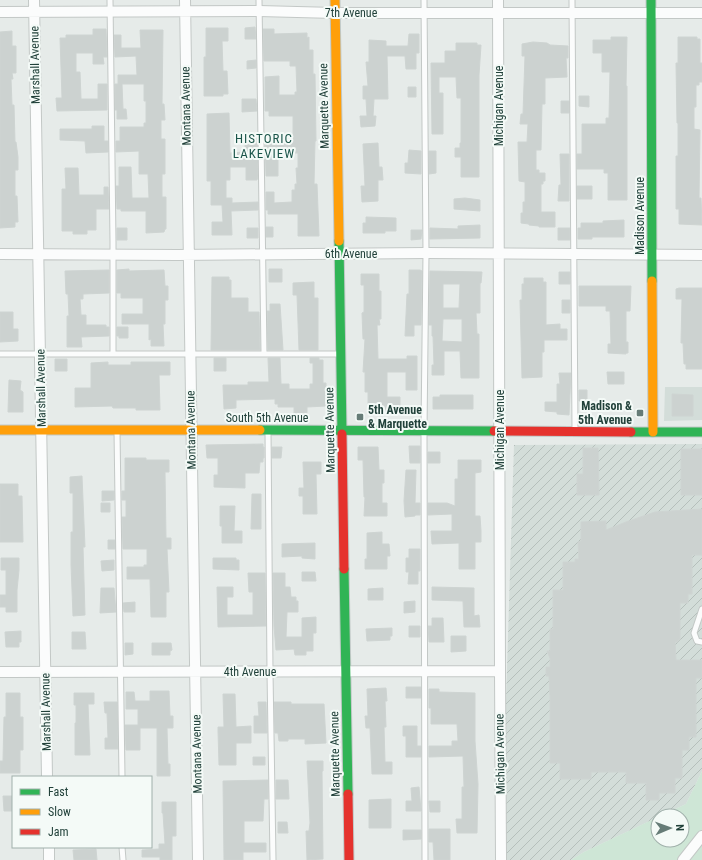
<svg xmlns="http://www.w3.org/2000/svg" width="702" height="860" font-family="'Roboto Condensed',sans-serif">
	<defs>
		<pattern id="industrial-furrows" width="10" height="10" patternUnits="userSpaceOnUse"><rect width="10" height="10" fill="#d3ddd9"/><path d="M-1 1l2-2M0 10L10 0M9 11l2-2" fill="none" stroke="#b5bfbb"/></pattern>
	</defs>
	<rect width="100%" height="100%" fill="#e6ebe9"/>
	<!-- built -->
	<path fill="#d3ddd9" d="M665,387H702V420L664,421Z"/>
	<!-- industrial -->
	<path fill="url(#industrial-furrows)" d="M702,444V771L686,804L584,852L571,860H501L514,445Z"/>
	<!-- park -->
	<path fill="#cee6d6" d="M702,771V860H571L584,852L658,817V840H682V816H660L686,804Z"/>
	<!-- building -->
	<path fill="#ccd2d0" stroke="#ced4d2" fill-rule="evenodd" d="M255,27L256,39H245V28Z
		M206,28H228V41H222L223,71H227L228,94H223V96H204V57H206Z
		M93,29H106L107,57H103L104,64H93V53H76V72H80L81,99H98V84H107V110L57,111L56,98H62L60,38H66V35H93Z
		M263,29H274V34L307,33V38L309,37V50H313V74H315L316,141H315L314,184H317L319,236H298V214H268V210H266V192H274V203L292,202V190H295V184H297L296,168H298V153H278V176H266L265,139H293V116H269V111H265V77L279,76V95H295V92H297L296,66H290V61H264Z
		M140,30H163L162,104H164L165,120H161V139H165V174H162V197H166V229H165L164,232L146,233V211H121V209H117L116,186H119V167H131L132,198H149L148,174H139V151L116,152V141H120V127H144V123H146V101H144V84H122L123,109H126L127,119H117V110H115V84H118V75H137L136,56L115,57L114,35H121V48H141Z
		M12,31V46H16V73H12L13,79H11L12,105H14L15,142H16L18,157V170H15V196H17L18,222H15V227L0,228V32Z
		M409,34H419V53H416V69H406L405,56H387L388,99H374L373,116H376L375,126L361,127L360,116H367L366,99H363V86H368L366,62H369V40L386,41V46H408Z
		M611,37H627L626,86H627V200H608V173H604V169H577V154H582V124H606V118H609L610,72H602V53H593V40H611Z
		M678,37H697V39H700V63H702V82H699V85H696V107H694V129L700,130L699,198H701L702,225L679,224V209H676V156H678V123H677L676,63H678Z
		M533,42L547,43L550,45L568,46V58H566L567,77L545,78V104H542L541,150H536V170H539V173H545V181H543V184H541V212H555V227H539V226L529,225V224L521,223V213H523V202H525V182L519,181L518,142H527L528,124H520L521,114H523L525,56H522V44Z
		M456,43H477V45H481L479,75V177H461V157H455V148H460V143H461V98H457L456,77H439V93H443V134H432L431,63H445V51H456Z
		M256,60V68L247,69V61Z
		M408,87H416V97H408Z
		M579,96H589V107L579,106Z
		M242,99H256L257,111L242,112Z
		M561,101H569V113H561Z
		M229,113L230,153L245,152V136H255V139H257L258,176L257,180H246V167H230V180H226V198H232V203L258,202V210L231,211L232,235H212V222H223L222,205H211V181H207V114Z
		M92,126H104V141H108V152L86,153L85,141L60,140V129H92Z
		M378,143L379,167H382L383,180H378V201L362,202L361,186H365L363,144Z
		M409,150L421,151V174L405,173V163H408Z
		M429,151H436V173L429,174Z
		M560,154H569V201H558L559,185H561Z
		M65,168H78L79,195H104V187H108L109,209H96V230H87V234H73V231H62V189H66Z
		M577,186H592V199H577Z
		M465,198L480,200V211L454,209V199Z
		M366,217L396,218V231H385V233H363V223H366Z
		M624,220V237H592V239H578V228H581V223H603V221Z
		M480,225V238L430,239V228L458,229V226Z
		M266,227H273V237H266Z
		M117,228H127V240H117Z
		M247,228H258V238H247Z
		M558,228H570V240H558Z
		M411,230H422L421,239L411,240Z
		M129,269V271L164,270L165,286H168V300H165V324H163L164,346H151V339L149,340V324H122V314H143V298H121V293H117V270Z
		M269,269H282V282H269Z
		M109,270V293L83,294V299H80L81,315H86V325H106V327H109V336L81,337L82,347H67V316H69L68,294H66L65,271Z
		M409,270H420L422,271L421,325H414V336H405L407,294H409Z
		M430,271L482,272L481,283H480V313H476L477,334H479V378H461L460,351H444V375H432V365H434L433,336H432V325H429ZM443,284H460L459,308H443ZM443,319H462V342L442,341Z
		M559,272H570V284H559Z
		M361,274H379V291H381V319H379L380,325H377L378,359H407V356H417V390H406V372H387V397H400V414H368V392H365V372H363L365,339H363L362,313L364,312V285H361Z
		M212,277H229V280H231V298H248V312H259L260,350H211Z
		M524,278H543V282H546V325L560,324V329H567V340H544V352H542V377L522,378L520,300H522V284H524Z
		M314,282V298H318V350H299L297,295H293V283Z
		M579,286H631L630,311H626V342H628V353H626V354L608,353V344H611L610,311H606V306H579Z
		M679,288H702V369H686V364H684L683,343H681L682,299H676V289Z
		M562,300H570V313H562Z
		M270,304H280L283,350H268L267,311H270Z
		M0,312H13V329H18V341L0,342Z
		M117,327H128V338H119V336H117Z
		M214,358H226V371H214Z
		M268,358H280L281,384H289V389H310V384H313V363H310V358H319V360H323V383H326V406L307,407V414H294V407H278V404H275V399L236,400V408L224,409L223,385H248V382H269Z
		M55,359H67V371H55Z
		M108,362V365H131V362H170V375H159L160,410H136V408H113L112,406L75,407V388H91V363Z
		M607,372H624V384H608Z
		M559,373H571L569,415L557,414V412L545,411V402H557V384H560Z
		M9,380L21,381L20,390L23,392V412H8Z
		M579,390H587V401H579Z
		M672,394L693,395V416H672Z
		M440,395H473V409H433V397H440Z
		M263,444V447H264V458H263V462H260L259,473H245V488L214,487V475H218V458H207L206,445Z
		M409,446H420V463H410Z
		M272,447H282L281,458H272Z
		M358,447H378L379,470H384V483H382V503H387V516H364L365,497H364L363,460H358Z
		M583,448H598L599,495H577V474H583Z
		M681,449H702V495H681Z
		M428,452H440V463H428Z
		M125,458H146V460H169V472H165L166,538H171V549H167L169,592H166V617H151L150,579H127V567H144V565H147V549H123L122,517H126V500H122V491H125Z
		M458,460H481V472L475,473V516H480L481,531V542H475V569H459V543L432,544L431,531H452V514L428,515V503H447L455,506V479H458Z
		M303,462H321V474H316L317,514H303V496H299V488H304Z
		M406,470H416L415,503H420V515H415V516L405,517L404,501Z
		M82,476L85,547H83L85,615L73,616L71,564V532H73V493H70V477Z
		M0,484H18V496H22L23,542H0Z
		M102,491H114V500L102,501Z
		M252,494H261V529H251Z
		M101,503H110V512H101Z
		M220,506H235L234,531H242V543H222V526H220Z
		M702,509V555H692V594H688V603H680V640H678V642H675L676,660H702V678H696V737H689V750H682V778H675V793H659V800H646V783H626V772H591V779H560V763H550V695L549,676H546V667H550V658L547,651H550V629H553V590H563V562H575V559H579L578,542L581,541V522L606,521V530L626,522L655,512Z
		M382,532V544H389L390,556H387V569H365V559H367V533Z
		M108,540H115V549H108Z
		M315,543V559L302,558V556L282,557V544Z
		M409,549H420V571H418V584H408L409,572H406V558H409Z
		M1,558H19V570L17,590V612H6V607H0V595H6V570H1Z
		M213,558H236V560H239V570L213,569Z
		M114,560V570L102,571L101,561Z
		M302,572H315L316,581H302Z
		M248,573H265L266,626L218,627L217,587H233V597H227V615H253V592H249Z
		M273,573H285V587H290L291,597H296V601H298V612H287L286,637H302V618L316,617V633H313V651H306V655H295L294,649L276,650L274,626Z
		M432,587L474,588V616L479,615L480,627H464L463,601L432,600Z
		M101,588H114L116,612L100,613Z
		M383,588V600H368V589Z
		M415,601V612L404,613V602Z
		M135,602V612H124L123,603Z
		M432,618H443L444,642H429L428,626H432Z
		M409,626H420V637H409Z
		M392,628V636H390V640L367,641L366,629Z
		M21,631V642H19V647H6L5,632Z
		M72,632H85L86,649H72Z
		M451,636H466V651L451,652Z
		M125,643H133V654L125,655Z
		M152,643H171L172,650L170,651V655H152Z
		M406,687H421V698H406Z
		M386,688L387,701H385L386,727H384L385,762H392V774H372L370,728H366L365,716H368L367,689Z
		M429,689H439V692L475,693V741L478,784L477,833H457L456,819H462V787H464L463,756L429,757V746H452V741H458L457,724H431V708H429Z
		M150,691H169L170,716H173V728H167L168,764H170V776H157V728H140V750H126L125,725H138V709H126V692H134L135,701H150Z
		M6,693H20V717H23V750H20V773H0V761H3L4,717H6Z
		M74,693H94V704H88L90,755H75V723H76V705H74Z
		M223,694H235L236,727L251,726V743H236V765H219L218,731V727H224Z
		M104,702H117L118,749H105V738H108L107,713H105Z
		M258,702H266L267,733H254V716H259Z
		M274,702H291V704H324L326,743L305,744V739H288V741H279L278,733H275Z
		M403,726H417V746H421V757H406V736H403Z
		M253,757H265V765H253Z
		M307,761H323V771H322L323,859L307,860L306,831H309L310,823Z
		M268,780V799H264L263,821H244V843H266V852H243V860H224L223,781Z
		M276,780H288L289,799H276Z
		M419,787L421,811H406V801H412L411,788Z
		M3,796H13V811H4Z
		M391,799V828H369V800Z
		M429,801H440V812H430Z
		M162,802H176V836H172V860H160V857H142V850L159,849V844H165L163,813H162Z
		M278,822H287L288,833H278Z
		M429,829H450V860H434L433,842H429Z
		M403,830H421V839L403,840Z
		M96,849L97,860H74L73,850Z"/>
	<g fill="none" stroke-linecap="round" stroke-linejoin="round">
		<defs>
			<path id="lane" d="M110,0L113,242V353
				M259,0L264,353
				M424,0L426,253L424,431L425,860
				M572,0L575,431
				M0,354H339
				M117,431L122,777
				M268,431L270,672L273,860
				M702,609L694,633L697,641L702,642
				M122,847L123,860"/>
			<path id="street" d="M34,0L47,777
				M185,0L198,860
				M498,0L500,671L501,860
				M0,12L259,11L335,13H702
				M0,254L177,255L426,253L702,255
				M0,672L500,671
				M49,847V860
				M683,860L702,836"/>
			<path id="fast" d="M651,0L652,281
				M339,241L342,434
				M260,430L494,431
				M631,432H702
				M344,569L348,794"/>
			<path id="slow" d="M335,0L339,241
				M652,281L653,432
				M0,430H260"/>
			<path id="jam" d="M494,431L631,432
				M342,434L344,569
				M348,794L349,860"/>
		</defs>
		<!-- lane casing -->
		<use href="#lane" stroke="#c3c8c6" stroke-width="7"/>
		<!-- street casing -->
		<use href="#street" stroke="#c3c8c6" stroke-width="12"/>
		<!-- fast casing -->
		<use href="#fast" stroke="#c1c9c7" stroke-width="11"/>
		<!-- slow casing -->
		<use href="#slow" stroke="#c1c9c7" stroke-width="11"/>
		<!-- jam casing -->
		<use href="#jam" stroke="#c1c9c7" stroke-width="11"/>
		<!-- lane -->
		<use href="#lane" stroke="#fbfcfc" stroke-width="5"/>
		<!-- street -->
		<use href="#street" stroke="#fbfcfc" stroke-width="10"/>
		<!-- fast -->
		<use href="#fast" stroke="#30b455" stroke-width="9"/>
		<!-- slow -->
		<use href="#slow" stroke="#ff9f0a" stroke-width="9"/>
		<!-- jam -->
		<use href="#jam" stroke="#e5322d" stroke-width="9"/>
	</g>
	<!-- markers -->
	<g fill="#667c77" stroke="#f4faf7" stroke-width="1.5">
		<rect x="636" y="409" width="8" height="8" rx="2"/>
		<rect x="356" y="413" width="8" height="8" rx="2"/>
	</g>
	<g text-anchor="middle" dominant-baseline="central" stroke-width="4" stroke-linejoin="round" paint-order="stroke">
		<!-- street labels -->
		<g font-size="12" fill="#21413a" stroke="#f4faf7">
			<text x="351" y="13">7th Avenue</text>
			<text transform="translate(35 65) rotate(-91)">Marshall Avenue</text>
			<text transform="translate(186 106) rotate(-91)">Montana Avenue</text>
			<text transform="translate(324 106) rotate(-91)">Marquette Avenue</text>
			<text transform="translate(499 106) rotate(-90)">Michigan Avenue</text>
			<text transform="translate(640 216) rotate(-90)">Madison Avenue</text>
			<text x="351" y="254">6th Avenue</text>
			<text transform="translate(41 388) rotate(-91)">Marshall Avenue</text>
			<text x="267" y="418">South 5th Avenue</text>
			<text transform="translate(191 430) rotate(-91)">Montana Avenue</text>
			<text transform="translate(330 430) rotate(-91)">Marquette Avenue</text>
			<text transform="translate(500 430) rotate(-90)">Michigan Avenue</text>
			<text x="250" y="672">4th Avenue</text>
			<text transform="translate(46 712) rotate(-91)">Marshall Avenue</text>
			<text transform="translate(197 754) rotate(-91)">Montana Avenue</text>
			<text transform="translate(335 754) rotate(-91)">Marquette Avenue</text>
			<text transform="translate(500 754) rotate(-91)">Michigan Avenue</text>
		</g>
		<!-- poi labels -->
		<g font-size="12" font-weight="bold" fill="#21413a" stroke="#f4faf7" text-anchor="end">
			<text x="632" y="406">Madison &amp;<tspan x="632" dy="14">5th Avenue</tspan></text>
			<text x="368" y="410" text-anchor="start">5th Avenue<tspan x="368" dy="14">&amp; Marquette</tspan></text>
		</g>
		<!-- neighbourhood labels -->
		<g font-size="13" letter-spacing="1" fill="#1b554a" stroke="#f4faf7">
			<text x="264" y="138">HISTORIC<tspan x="264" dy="15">LAKEVIEW</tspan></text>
		</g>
	</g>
	<!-- legend -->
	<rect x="12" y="776" width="140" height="72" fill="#f4faf7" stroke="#a0b0ab"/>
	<rect x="20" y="789" width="20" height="6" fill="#30b455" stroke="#a0b0ab"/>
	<text x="48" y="796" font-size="12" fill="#21413a">Fast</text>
	<rect x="20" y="809" width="20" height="6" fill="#ff9f0a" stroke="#a0b0ab"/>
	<text x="48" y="816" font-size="12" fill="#21413a">Slow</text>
	<rect x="20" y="829" width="20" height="6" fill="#e5322d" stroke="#a0b0ab"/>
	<text x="48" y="836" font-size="12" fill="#21413a">Jam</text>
	<!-- north arrow -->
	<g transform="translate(670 828) rotate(88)"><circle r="19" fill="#f4faf7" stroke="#a0b0ab"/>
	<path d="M0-3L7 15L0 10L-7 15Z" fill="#667c77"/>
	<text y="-6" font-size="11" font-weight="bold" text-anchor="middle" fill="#21413a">N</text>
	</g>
</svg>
